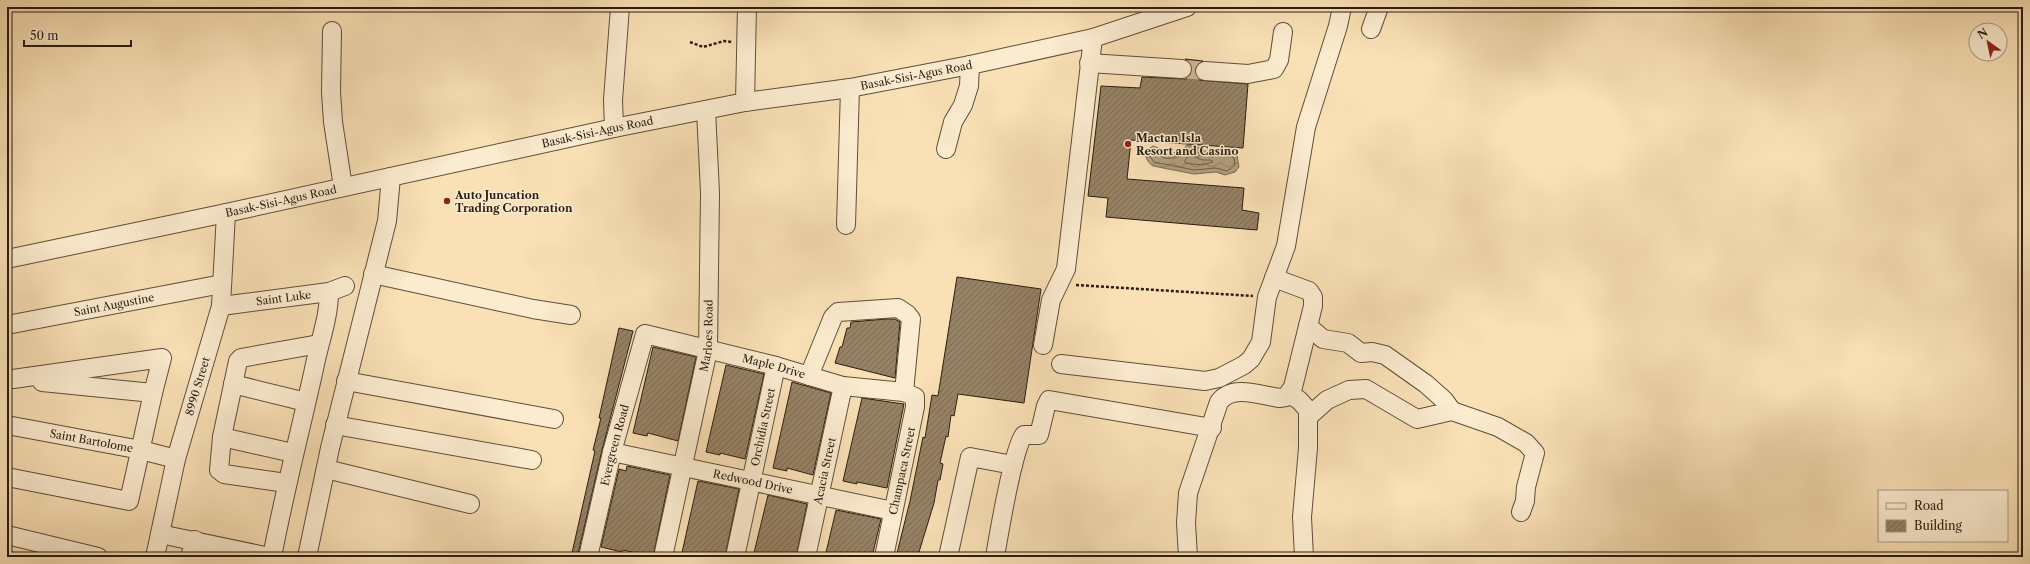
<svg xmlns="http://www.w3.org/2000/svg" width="2030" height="564" font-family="'Libre Caslon Text',serif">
	<defs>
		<pattern id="water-waves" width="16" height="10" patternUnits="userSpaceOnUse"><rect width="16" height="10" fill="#b39e7d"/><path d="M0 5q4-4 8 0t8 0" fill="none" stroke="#928065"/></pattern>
		<pattern id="building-hatch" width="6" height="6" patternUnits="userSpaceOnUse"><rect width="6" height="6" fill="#968266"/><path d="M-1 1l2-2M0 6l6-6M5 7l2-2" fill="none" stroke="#7b6a53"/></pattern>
	</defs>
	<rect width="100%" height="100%" fill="#f9e0b5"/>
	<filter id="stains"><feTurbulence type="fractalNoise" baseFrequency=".005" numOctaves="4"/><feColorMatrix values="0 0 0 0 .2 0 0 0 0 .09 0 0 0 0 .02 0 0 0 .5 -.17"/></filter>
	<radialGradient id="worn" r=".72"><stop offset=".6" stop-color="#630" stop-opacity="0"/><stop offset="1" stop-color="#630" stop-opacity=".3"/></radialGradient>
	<!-- water -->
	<path fill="url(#water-waves)" stroke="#7c6a51" d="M1187,145L1201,148L1204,151H1231L1237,155L1239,167L1235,172L1225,175L1216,172L1194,174L1153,166C1148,163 1145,157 1145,152L1153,146L1161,149L1165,154L1181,152Z"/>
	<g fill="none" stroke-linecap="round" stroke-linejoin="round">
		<!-- shore -->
		<path stroke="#6e5e46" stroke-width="1" d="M1188,149C1194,150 1200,155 1206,155C1215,155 1227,153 1234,158L1235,165L1227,171L1216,168L1194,170L1154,162L1149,155L1154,150L1164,158C1175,159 1181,157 1188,149Z
			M1191,155L1202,160H1211L1213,162L1202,165L1185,163V160Z"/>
	</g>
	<!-- building -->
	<path fill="url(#building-hatch)" stroke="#2a1d10" d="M1185,59L1203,61L1197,65L1195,70L1196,76L1199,80L1248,84L1243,148L1131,140L1127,179L1244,188L1242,210L1259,213L1257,230L1106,217L1108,198L1088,196L1101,86L1140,88L1142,77L1186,79L1190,75L1192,69L1191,64Z
		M957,277L1041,289L1024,403L958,394L954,416L951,415L948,437L946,436L940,463L943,464L940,480H938L934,503L919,552H917L916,557H896L910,501L923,437L925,438L932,395L938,396Z
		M886,319H895L900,322L895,378L835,363L840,347H842L847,328H850L851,322Z
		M619,328L633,331L602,450L578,554L572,553L595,451L593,450L601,418H599Z
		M653,347L696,357L678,441L648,433L647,436L633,433Z
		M726,365L764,374L745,459L720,453V455L706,452Z
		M792,382L831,393L813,475L787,468V471L773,468Z
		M862,398L904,404L887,488L857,482V484L843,481Z
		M627,466L670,475L653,557L623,550L622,552L601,547L619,469L626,471Z
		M698,481L739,489L725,557H681Z
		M768,495L807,504L796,557H753Z
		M836,510L881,519L872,557H825Z"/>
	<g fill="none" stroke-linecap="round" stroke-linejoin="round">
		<!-- minor-tunnel -->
		<path stroke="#d0b994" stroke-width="18" stroke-dasharray="18 9" stroke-linecap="butt" d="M1182,69L1205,71"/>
		<defs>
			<g id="minor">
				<path d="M1371,29L1379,7"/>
				<path d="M332,31L331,92L333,122L343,187"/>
				<path d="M1089,63L1182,69"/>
				<path d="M1205,71L1248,74L1274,69L1279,60L1283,32"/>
				<path d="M745,102L747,7"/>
				<path d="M614,128L613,100L620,7"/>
				<path d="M946,149L953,122L963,105L969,86L970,65"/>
				<path d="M846,225L850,88"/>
				<path id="s1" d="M7,259L226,213L614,128L745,102L850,88L970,65L1093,38L1187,7"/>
				<path d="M373,274L533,309L571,315"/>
				<path id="s2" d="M221,306L329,292L345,286"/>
				<path id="s3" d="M7,325L222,284"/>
				<path d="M1308,326L1323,339L1348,343L1361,353L1372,352L1385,355L1426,384L1444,400L1452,411"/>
				<path d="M1043,345L1051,300L1066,269L1093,38"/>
				<path d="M1061,364L1205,381L1219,378L1244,365L1251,359L1261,342L1267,297L1286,246L1306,127L1338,26L1342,7"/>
				<path d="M809,376L833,317L838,312L898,308L907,314L911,319L904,392"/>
				<path d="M346,381L554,419"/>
				<path d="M42,382L153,393"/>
				<path d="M233,384L306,402"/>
				<path d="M1289,394L1299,400L1308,410V448L1302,517L1304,557"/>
				<path d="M1308,417L1327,400L1349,390L1366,389L1417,419L1452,411L1498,427L1526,443L1535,453L1526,487L1525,501L1521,512"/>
				<path id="s4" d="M7,425L141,450L176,459"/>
				<path d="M335,425L532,460"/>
				<path d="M222,437L293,453"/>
				<path id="s5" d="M612,452L893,511"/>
				<path d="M326,469L470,504"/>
				<path d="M7,477L129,501L153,393L162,358L13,379"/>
				<path d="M286,483L224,474L219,470L222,437L238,361L241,358L319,344"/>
				<path d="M160,534L270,557"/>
				<path d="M7,535L98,557"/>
				<path id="s6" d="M155,557L176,459L221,306L226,213"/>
				<path d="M190,557L195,540"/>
				<path d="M272,557C284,494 300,432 314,369C319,343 329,318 329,292"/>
				<path d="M307,557L330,448L387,221L391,177"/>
				<path id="s7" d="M588,557L612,452L645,334L776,366L843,386L904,392L915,397V407L884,557"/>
				<path id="s8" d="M663,557L708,350L710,193L706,110"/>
				<path id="s9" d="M735,557L776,366"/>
				<path id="s10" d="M806,557L843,386"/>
				<path d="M948,557L970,457L1013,465"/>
				<path d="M995,557C998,539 1014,443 1024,435H1039L1046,406L1049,400L1212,428"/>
				<path d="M1188,557L1186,523L1188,493L1219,402C1232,384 1260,395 1279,398L1286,397L1293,387L1313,306V297L1309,291L1274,278"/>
			</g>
		</defs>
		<!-- minor casing -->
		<use href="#minor" stroke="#5e4e39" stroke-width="20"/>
		<!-- path -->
		<path stroke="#2a1d10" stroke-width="2.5" stroke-dasharray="3 2" stroke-linecap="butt" d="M690,42L703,47L724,41L732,42
			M1076,285L1253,296"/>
		<!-- minor -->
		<use href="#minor" stroke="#fbebcf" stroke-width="18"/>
	</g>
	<!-- markers -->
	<g fill="#8f2418" stroke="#fbebcf" stroke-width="1.5">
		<circle cx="1128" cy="144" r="4"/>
		<circle cx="447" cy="201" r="4"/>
	</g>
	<g text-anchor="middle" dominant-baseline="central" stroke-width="3" stroke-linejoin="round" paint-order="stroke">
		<!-- street labels -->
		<g font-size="11" fill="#2a1d10" stroke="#fbebcf">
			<text stroke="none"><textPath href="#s1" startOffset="928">Basak-Sisi-Agus Road</textPath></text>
			<text stroke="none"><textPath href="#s1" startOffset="604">Basak-Sisi-Agus Road</textPath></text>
			<text stroke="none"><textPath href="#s1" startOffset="280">Basak-Sisi-Agus Road</textPath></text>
			<text stroke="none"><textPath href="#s2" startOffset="63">Saint Luke</textPath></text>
			<text stroke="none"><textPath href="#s3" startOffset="109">Saint Augustine</textPath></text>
			<text stroke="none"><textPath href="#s8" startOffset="226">Marloes Road</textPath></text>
			<text stroke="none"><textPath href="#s7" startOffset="363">Maple Drive</textPath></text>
			<text stroke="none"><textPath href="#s6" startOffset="176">8990 Street</textPath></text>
			<text stroke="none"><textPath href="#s9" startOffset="133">Orchidia Street</textPath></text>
			<text stroke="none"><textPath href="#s4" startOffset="86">Saint Bartolome</textPath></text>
			<text stroke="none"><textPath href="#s7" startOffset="115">Evergreen Road</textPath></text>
			<text stroke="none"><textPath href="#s10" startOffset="88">Acacia Street</textPath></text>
			<text transform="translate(902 471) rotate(-78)">Champaca Street</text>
			<text stroke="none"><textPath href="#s5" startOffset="144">Redwood Drive</textPath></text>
		</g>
		<!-- poi labels -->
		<g font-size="11" font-weight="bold" fill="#2a1d10" stroke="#fbebcf" text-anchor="start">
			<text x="1136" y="138">Mactan Isla<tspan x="1136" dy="13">Resort and Casino</tspan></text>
			<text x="455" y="195">Auto Juncation<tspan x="455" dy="13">Trading Corporation</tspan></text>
		</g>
	</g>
	<!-- margin -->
	<rect width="2030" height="564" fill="none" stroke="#f9e0b5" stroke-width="24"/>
	<rect x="8" y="8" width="2014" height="548" fill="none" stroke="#2a1d10" stroke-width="2"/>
	<rect x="12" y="12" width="2006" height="540" fill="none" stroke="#2a1d10"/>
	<!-- legend -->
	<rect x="1878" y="490" width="130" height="52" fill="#fbebcf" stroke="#a79983"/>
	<rect x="1886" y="503" width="20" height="6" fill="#fbebcf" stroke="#a79983"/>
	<text x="1914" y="510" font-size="12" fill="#2a1d10">Road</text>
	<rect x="1886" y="520" width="20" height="12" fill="url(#building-hatch)" stroke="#a79983"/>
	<text x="1914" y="530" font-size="12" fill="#2a1d10">Building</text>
	<!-- north arrow -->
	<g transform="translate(1988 42) rotate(327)"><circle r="19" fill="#fbebcf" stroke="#a79983"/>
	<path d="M0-3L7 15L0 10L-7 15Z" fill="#8f2418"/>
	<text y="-6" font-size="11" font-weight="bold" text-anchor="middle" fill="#2a1d10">N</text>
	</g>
	<!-- scale -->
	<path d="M24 40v6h107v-6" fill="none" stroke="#2a1d10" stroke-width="2"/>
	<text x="30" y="40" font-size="12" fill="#2a1d10" stroke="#fbebcf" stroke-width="3" paint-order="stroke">50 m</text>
	<rect width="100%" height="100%" filter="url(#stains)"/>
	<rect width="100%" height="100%" fill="url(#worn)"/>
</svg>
